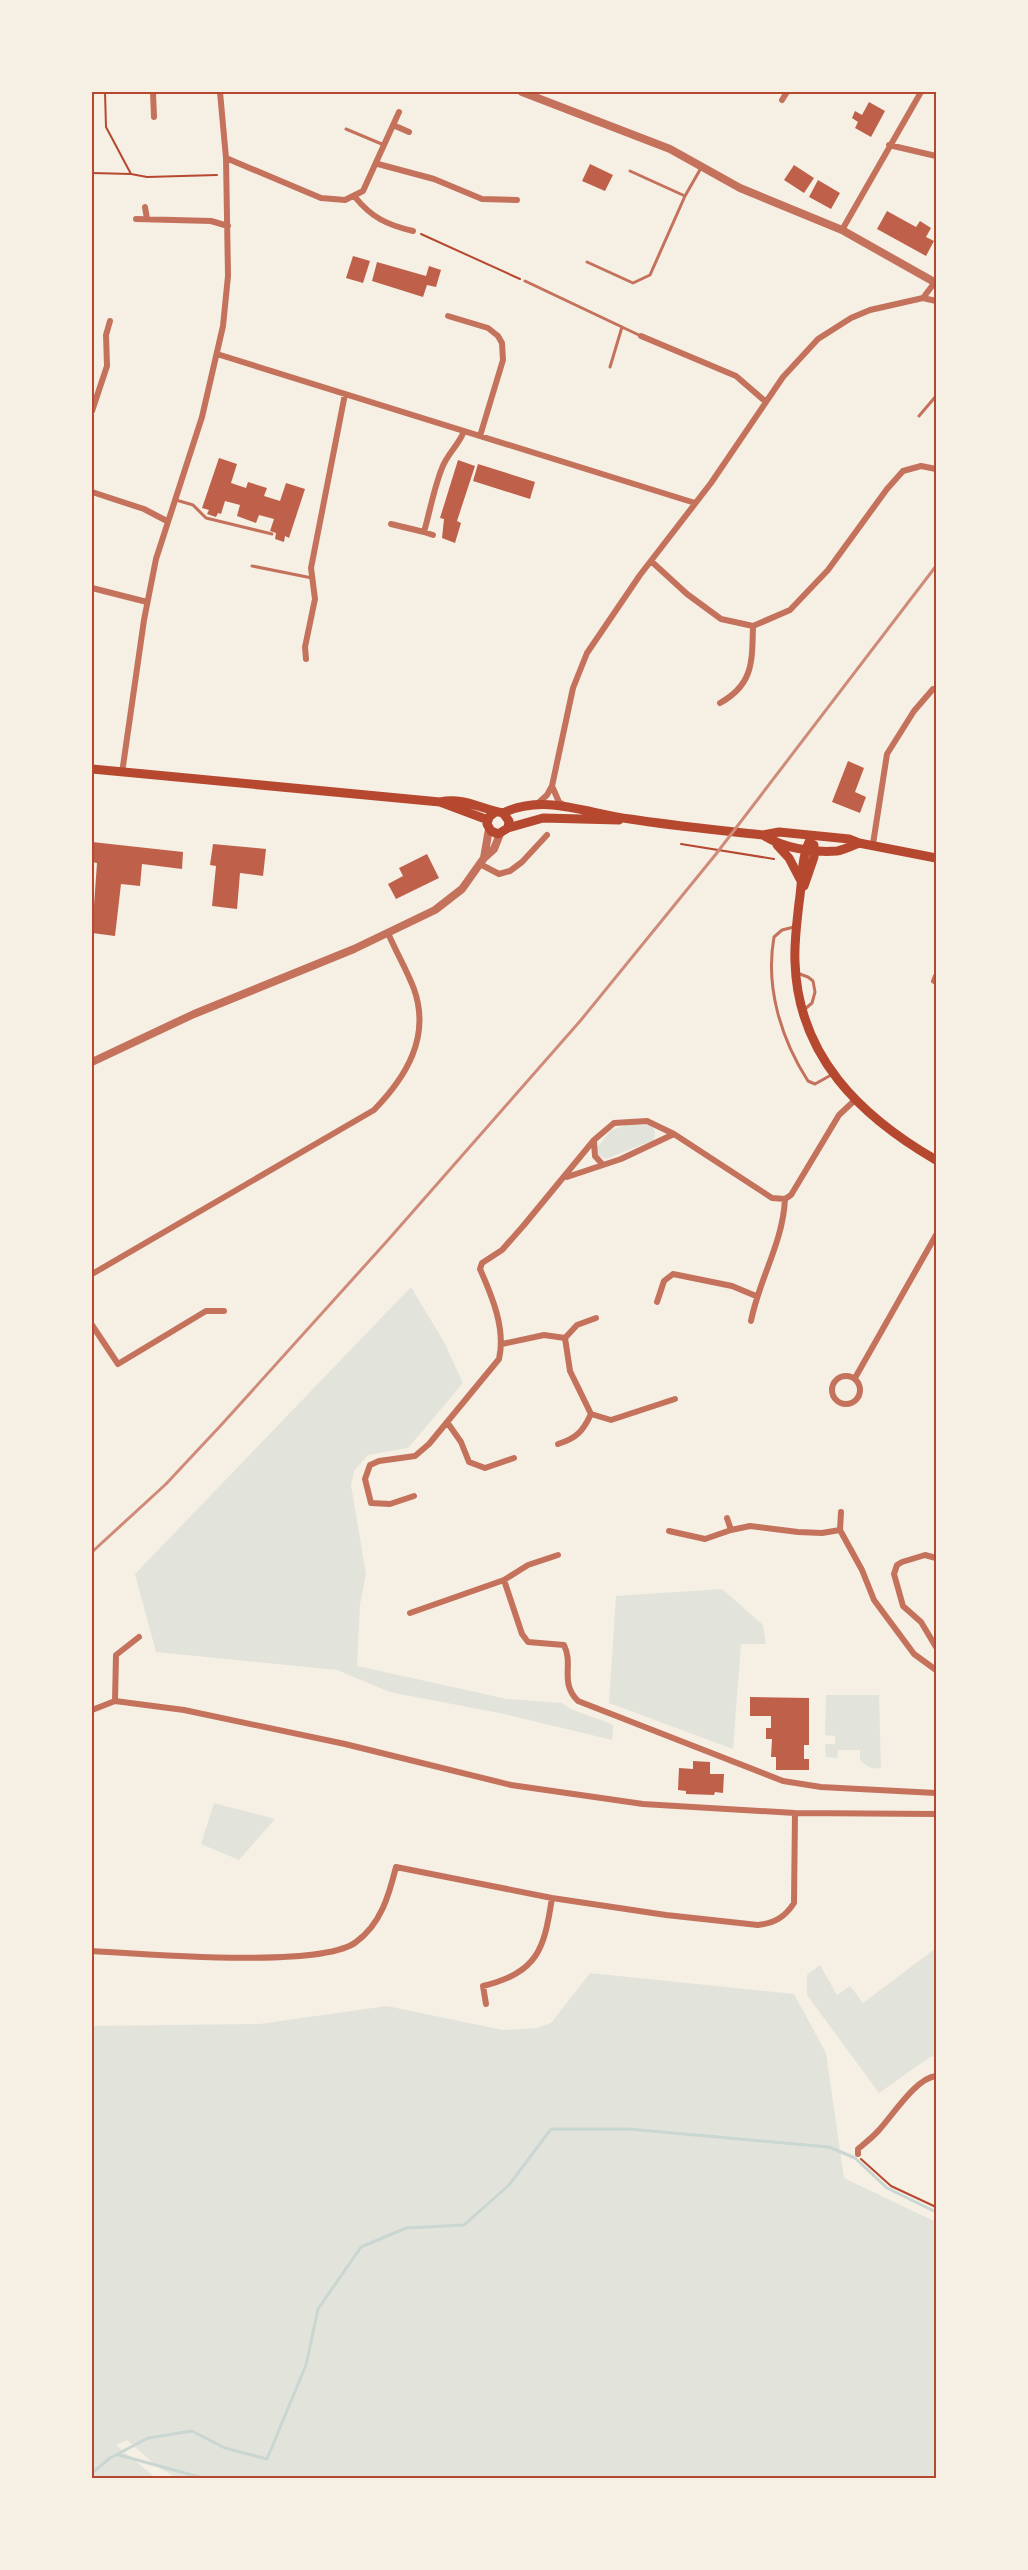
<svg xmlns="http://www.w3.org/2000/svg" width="1028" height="2570" font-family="'Roboto Condensed',sans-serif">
	<rect width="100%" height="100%" fill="#f6efe4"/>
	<!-- green -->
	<path fill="#e2e4dc" d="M633,1123L651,1125L655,1131L654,1140L606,1159L599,1156L596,1149L611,1130Z
		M411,1287L444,1342L463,1383L408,1448L368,1455L354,1471L351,1485L366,1574L360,1604L357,1666L507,1699L562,1703C572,1712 599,1718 613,1725L612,1740L504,1714L390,1692L337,1670L156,1652L135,1574Z
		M722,1589L763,1625L766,1644H741L733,1749L609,1703L616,1596Z
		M826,1695H879L881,1768C871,1770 867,1766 860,1760V1750H838L837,1758L826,1757L825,1744H835V1736L825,1735Z
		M214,1803L275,1819L239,1860L201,1844Z
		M936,1948V2056L930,2057L879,2093L807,1995V1975L820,1965L837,1995L850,1986L863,2003Z
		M590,1973L794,1994L826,2053L844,2178L936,2222V2478H176L155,2465L127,2440L116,2445L156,2478H92V2026L259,2024L387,2006L503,2030L537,2028L551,2023Z"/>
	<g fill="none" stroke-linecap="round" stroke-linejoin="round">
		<!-- stream -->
		<path stroke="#c9d6d2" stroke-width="3" d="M119,2455L203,2478
			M92,2473L110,2458L148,2438L192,2431L225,2448L267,2459L306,2365L318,2309L361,2247L406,2228L464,2225L509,2185L551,2129H629L829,2147L855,2158L887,2188L936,2212"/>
	</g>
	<!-- building -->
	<path fill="#bf614a" d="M869,102L885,111L871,137L855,128L858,122L852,118L855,111L862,115Z
		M590,164L613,175L605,191L582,181Z
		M794,165L814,178L804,193L784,180Z
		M818,180L840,193L831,209L809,197Z
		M887,211L916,227L920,221L931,228L926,237L934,241L926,256L877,229Z
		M353,256L370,261L363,283L346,278Z
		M377,262L426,276L429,266L441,270L436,287L427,285L423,297L372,281Z
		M219,458L237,464L231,483L246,488L248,482L267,488L264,496L280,501L286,483L305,489L289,538L285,536L284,542L275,539L276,533L270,531L274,519L259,515L256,523L237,516L240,505L225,501L221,514L218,513L216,517L207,514L209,510L202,508Z
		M458,460L475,466L457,521L461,523L455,543L442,538L444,519L440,518Z
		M478,464L535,482L530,499L473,481Z
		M848,761L864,768L855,792L866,797L860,813L832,802Z
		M92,842L183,852L182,869L142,864L140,886L121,884L115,936L92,933L97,863L92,862Z
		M213,844L266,849L263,876L240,873L237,909L212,906L216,866L210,865Z
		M427,854L439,878L396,899L388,884L403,876L399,868Z
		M750,1697L809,1698V1745H804V1759H809V1770H776V1757H771L772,1739H766V1728H771V1716H750Z
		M693,1761L710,1762V1774H724L723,1793L715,1792L714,1795L686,1794V1791L678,1790L679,1768L693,1769Z"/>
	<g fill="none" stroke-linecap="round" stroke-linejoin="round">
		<!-- path -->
		<path stroke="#b5482f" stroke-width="2" d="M105,92L106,127L131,174
			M92,173L131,174L147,177L217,175
			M421,234L520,279
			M681,844L774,859
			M861,2159L891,2186L936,2207"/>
		<!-- service -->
		<path stroke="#c5725c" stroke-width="3" d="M346,129L384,145
			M630,171L685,196
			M587,262L633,283L650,275L685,196L701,168
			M525,281L641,336
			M610,367L622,327
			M919,416L936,396
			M176,500L193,505L206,518L272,534
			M252,566L312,578
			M794,927L782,930L774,937C765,987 781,1039 808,1081L815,1084L833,1074
			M797,973L808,977L813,981L815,992L812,1003L805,1009"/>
		<!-- minor -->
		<path stroke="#c5725c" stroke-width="6" d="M153,92L154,117
			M782,100L787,92
			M393,125L409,132
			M889,145L936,156
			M226,158L321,198L345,200L363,191L399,112
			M378,164L434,179L482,199L517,200
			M355,197C371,217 387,225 413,231
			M145,207L147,219
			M136,219L211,221L228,226
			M842,230L921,92
			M923,298L936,301
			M448,316L488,328L498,336L502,343L503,360L480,436
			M641,336L736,376L766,402
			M217,354L695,503
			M92,411L107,366L106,335L110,321
			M92,492L144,509L167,521
			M391,524L424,532
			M433,535L424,532C430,511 434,488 442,468C447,454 459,445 464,431
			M651,561L687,594L721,619L753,626L790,610L828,570L887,489L903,471L921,466L936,469
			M92,588L147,602
			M306,659L305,647L315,599L311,568L345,394
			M720,703C754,684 752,661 753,626
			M122,773L144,620L156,559L202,417L223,326L228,276L226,158L220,92
			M552,786L559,802L564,805
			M536,805L547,795L552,786L573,688L587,653L640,575L711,483L783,377L818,339L851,318L870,310L923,298L935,282
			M873,844L887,754L914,711L933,689H936
			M480,864L499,874L510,871L522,862L547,835
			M934,981L936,976
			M594,1142L595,1156L603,1165
			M567,1177L621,1159L674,1134
			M785,1199L791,1195L839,1115L855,1100
			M92,1274L374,1110C406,1077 431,1037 414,989C407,970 396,952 388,933
			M657,1302L664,1281L673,1274L732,1286L756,1296
			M751,1321C759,1279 783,1243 785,1199
			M92,1325L118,1364L206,1311H224
			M565,1338L577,1325L596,1318
			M502,1344L544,1335L565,1338L570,1371L591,1414L611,1420L675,1399
			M832 1390a14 14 0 1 1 28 0a14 14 0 1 1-28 0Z
			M855,1378L936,1235
			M447,1422L461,1442L469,1462L485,1468L514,1458
			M558,1444C577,1438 583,1431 591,1414
			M414,1496L390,1504L371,1503L365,1479L370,1465L379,1461L415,1456L429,1444L499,1359C506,1329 492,1296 480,1269L482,1263L502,1250L524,1225L594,1140L614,1123L647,1121L674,1134L772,1198L785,1199
			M727,1518L731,1530
			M840,1530L841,1512
			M669,1531L705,1539L731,1530L750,1526L798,1532L822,1533L840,1530L862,1570L874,1600L914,1654L936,1670
			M936,1558L925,1555L902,1562L897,1565L894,1574L903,1606L921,1622L936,1647
			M504,1580L522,1634L528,1642L564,1645C574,1665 559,1682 578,1701L783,1781L821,1787L936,1793
			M410,1613L504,1580L528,1565L558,1555
			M115,1701L116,1655L139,1637
			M92,1710L115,1701L184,1710L345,1744L511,1785L643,1804L795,1813L936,1814
			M92,1951C141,1954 321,1969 356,1942C381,1924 389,1895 396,1867L552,1898L666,1915L758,1925C775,1923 785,1917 794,1903L795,1813
			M486,2004L483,1986C538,1972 544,1950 552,1898
			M858,2154V2149C865,2143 873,2137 879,2130C893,2115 916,2078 936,2076"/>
		<!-- tertiary -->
		<path stroke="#c5725c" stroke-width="8" d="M522,92L670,149L740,188L842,230L936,283
			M484,858L489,829
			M92,1062L194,1014L354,949L435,910L462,889L484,858L494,849L500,834"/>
		<!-- primary -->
		<path stroke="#b5482f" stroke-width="9" d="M92,769L440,802L488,820
			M440,802C464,797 481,809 503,813L509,821L508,828
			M494,813L489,817L487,824L491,831L498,834L508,828L543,818L619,820
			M503,813C545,793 588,814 630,819C674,826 719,830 763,835L779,832L849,839L859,843L936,858
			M763,835C783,848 813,853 837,851C844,850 852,846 859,843
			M812,836C800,857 803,879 799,903C797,922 794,942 795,962C798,1056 860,1116 936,1160
			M777,845L789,858L800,879
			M804,886L814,857V845"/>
		<!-- rail -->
		<path stroke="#cf8b77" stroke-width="3" d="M92,1552L166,1484L223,1423L388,1240L581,1020L716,854L936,566"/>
	</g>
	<!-- border -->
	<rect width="1028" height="2570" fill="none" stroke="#f6efe4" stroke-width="186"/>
	<rect x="93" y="93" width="842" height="2384" fill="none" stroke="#b5482f" stroke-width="2"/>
</svg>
